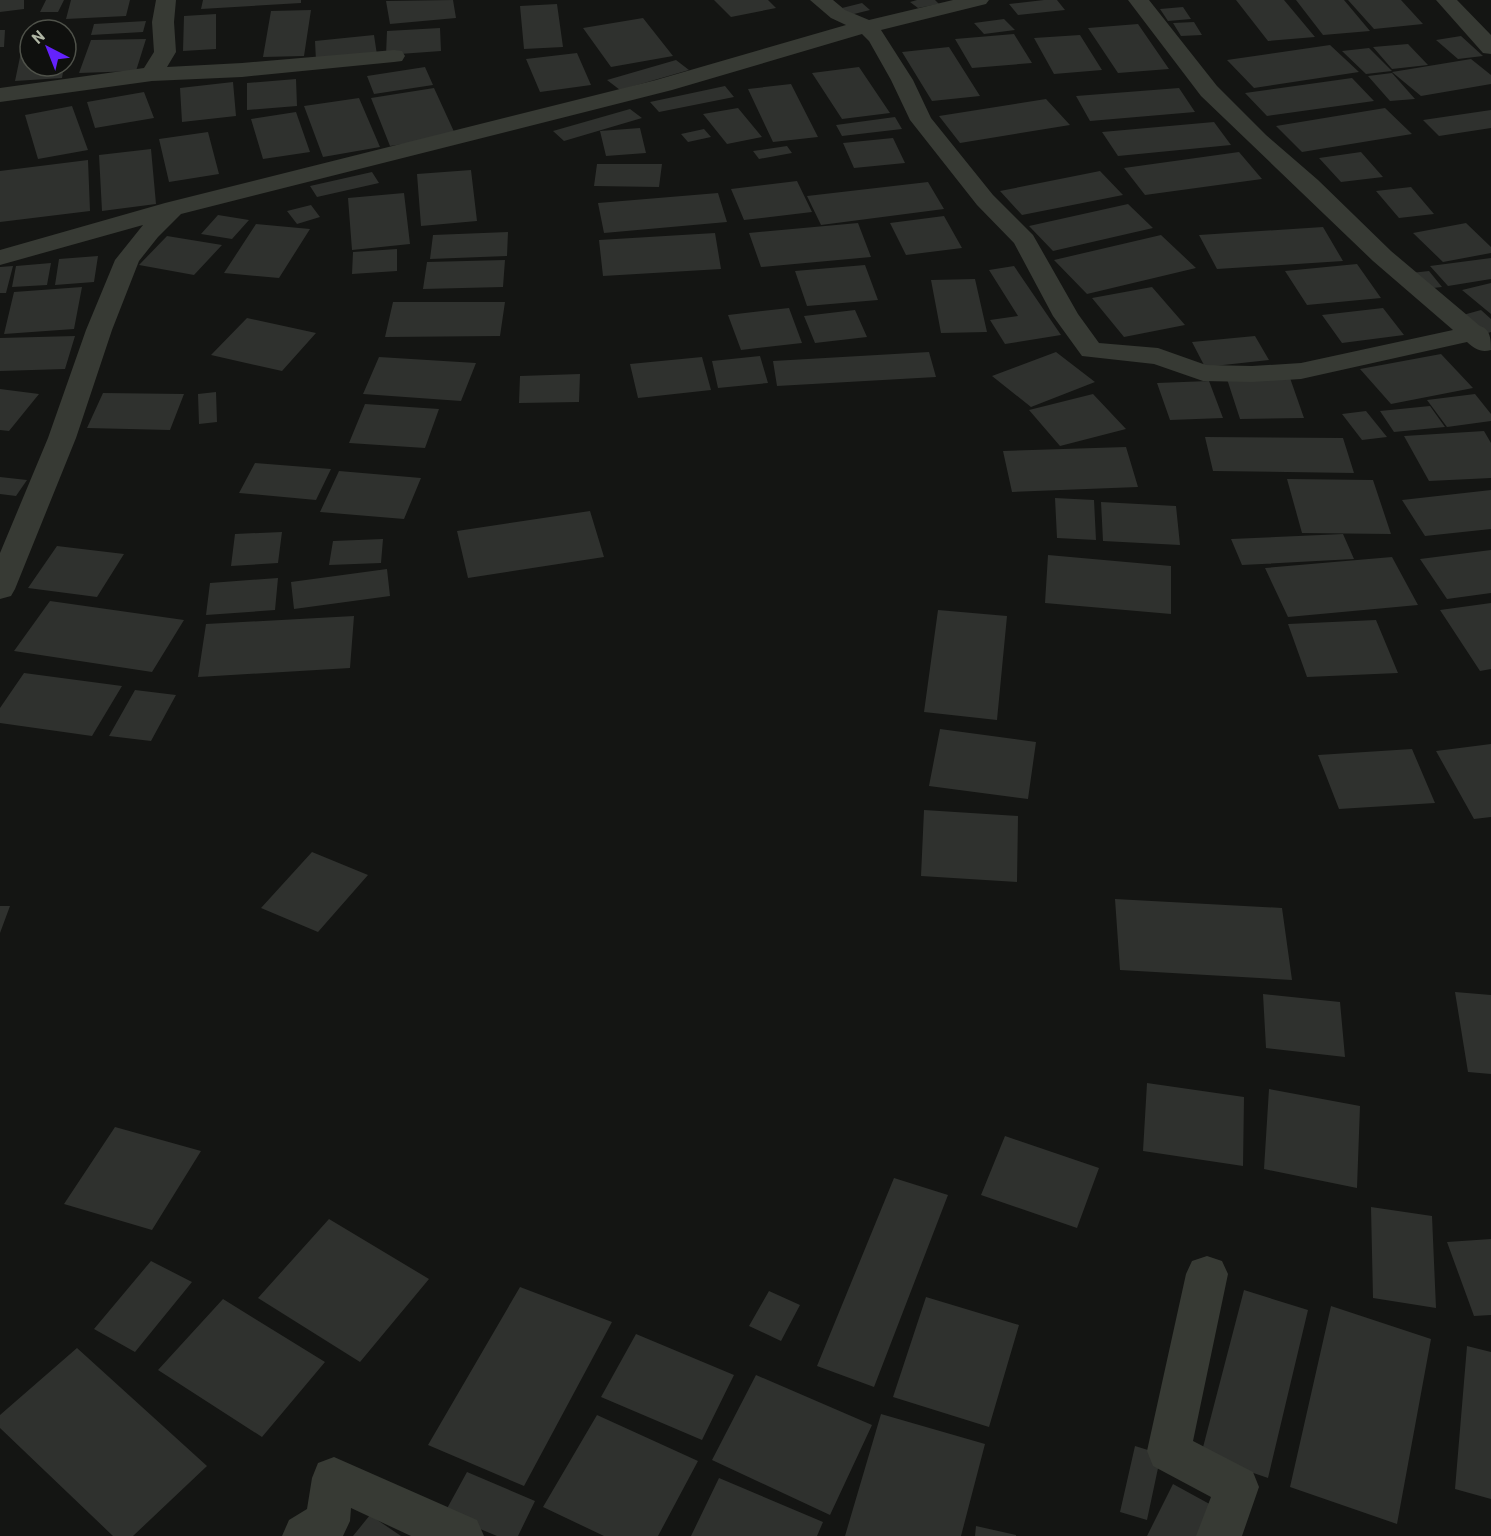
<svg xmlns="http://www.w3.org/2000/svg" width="1491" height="1536" font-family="Barlow,sans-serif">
	<rect width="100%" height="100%" fill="#141513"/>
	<!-- building -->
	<path fill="#2f312e" d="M0,0H24V9L0,12Z
		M46,0H64L58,12H40Z
		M71,0H130L126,16L66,19Z
		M203,0H301V3L201,9Z
		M453,0L456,18L390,24L386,1Z
		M714,0H768L776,8L731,17Z
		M917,0H935L939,4L918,8L910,2Z
		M1044,0H1057L1065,10L1018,15L1009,4Z
		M1236,0H1284L1315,37L1268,41Z
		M1296,0H1344L1370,31L1323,35Z
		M1348,0H1401L1423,24L1374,29Z
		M862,3L870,10L850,15L842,8Z
		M557,4L563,47L524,49L520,6Z
		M1183,7L1191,19L1168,21L1160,9Z
		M311,10L304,56L263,57L271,11Z
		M216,14V49L183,51L184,16Z
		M643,18L673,56L611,67L583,28Z
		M1004,19L1015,30L984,34L974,23Z
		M146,21L143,32L91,35L94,24Z
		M1194,22L1202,35L1181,36L1173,23Z
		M1138,24L1169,69L1118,73L1088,28Z
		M440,28L441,51L386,55L387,31Z
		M0,30H5L4,47H0Z
		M30,32V66H64L62,78L15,81L25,33Z
		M1014,34L1032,63L972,68L955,39Z
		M374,35L377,55L316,61L315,41Z
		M1080,35L1102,70L1054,74L1034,38Z
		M1461,36L1483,56L1458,59L1436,40Z
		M146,39L136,71L79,73L91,40Z
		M1408,44L1428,65L1392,69L1373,47Z
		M1330,45L1359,72L1254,88L1227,60Z
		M949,47L980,96L932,101L902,52Z
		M1369,48L1392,71L1366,74L1342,51Z
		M577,53L591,85L540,92L526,59Z
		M1471,59L1491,75V84L1421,96L1392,72Z
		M676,60L689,70L620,90L607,80Z
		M425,67L433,85L374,94L367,76Z
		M859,67L890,113L842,119L812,73Z
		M1392,73L1415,99L1390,101L1368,76Z
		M1352,78L1374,101L1267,116L1245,93Z
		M296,79L297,106L247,110V83Z
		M233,82L236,116L182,122L180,88Z
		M791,84L818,137L773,142L748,89Z
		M725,86L734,97L659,112L650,102Z
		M434,88L456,136L390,146L371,98Z
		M1179,88L1195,112L1090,121L1076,96Z
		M144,92L154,118L95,128L87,102Z
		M359,98L380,147L323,157L304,106Z
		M1046,99L1070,125L960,143L939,116Z
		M72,106L88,150L38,159L25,115Z
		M738,108L762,137L727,144L703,114Z
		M1385,108L1412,134L1302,152L1276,126Z
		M630,109L642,118L564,141L553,131Z
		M1491,110V128L1439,136L1423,120Z
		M296,112L310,152L263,159L251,119Z
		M895,117L902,129L842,136L836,125Z
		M1214,122L1231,145L1118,156L1102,132Z
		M640,128L646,153L606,156L600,131Z
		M704,129L711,137L688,142L681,134Z
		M208,132L219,174L169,182L159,139Z
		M893,138L905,163L854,168L843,143Z
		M787,146L792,153L759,159L753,151Z
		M151,149L156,204L102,211L99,155Z
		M1239,152L1262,179L1145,195L1124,168Z
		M1361,152L1383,177L1341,182L1319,158Z
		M88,160L90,211L0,222V171Z
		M597,164H662L659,187L594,186Z
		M471,170L477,221L421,226L417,174Z
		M1100,171L1123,195L1022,215L1000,191Z
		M372,172L379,183L317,197L310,186Z
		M797,181L812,212L744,220L731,189Z
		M928,182L944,209L821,225L807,196Z
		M1411,187L1434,214L1399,218L1376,191Z
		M404,193L410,244L352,250L348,198Z
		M718,193L727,222L604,233L598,203Z
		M1128,204L1153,228L1053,251L1029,226Z
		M311,205L320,217L297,224L287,211Z
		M218,215L249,220L232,239L201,234Z
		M944,216L962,248L906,255L890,223Z
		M858,223L871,257L761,267L749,233Z
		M1466,223L1491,247V253L1443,262L1413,233Z
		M256,224L310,229L279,278L224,273Z
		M1323,227L1343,261L1217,269L1199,235Z
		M508,232L507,256L430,259L433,235Z
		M715,233L721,269L603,276L599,240Z
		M1161,235L1196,268L1087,294L1054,260Z
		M167,236L222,245L194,275L139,265Z
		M397,249V271L352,274L353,252Z
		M98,256L94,282L55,285L59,259Z
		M1491,258V279L1448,286L1430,266Z
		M505,260L503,287L423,289L427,262Z
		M51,263L47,285L12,287L16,266Z
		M1357,264L1381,298L1307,305L1285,271Z
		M865,265L878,300L807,306L795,271Z
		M13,266L6,293H0V267Z
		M1014,266L1061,335L1005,344L990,320L1018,316L989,270Z
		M1429,271L1442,287L1424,289L1411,273Z
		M975,279L987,332L941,333L931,280Z
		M1491,283V314L1462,290Z
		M82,287L74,329L4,334L14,292Z
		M1152,287L1185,325L1124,337L1092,298Z
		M393,302H505L500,336L385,337Z
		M789,308L802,343L741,350L728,315Z
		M1383,308L1404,335L1342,343L1322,315Z
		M855,310L867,337L815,343L804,316Z
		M1481,310L1491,319V332L1485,334L1463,315Z
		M247,318L316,333L282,371L211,355Z
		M75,336L65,369L0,371V338Z
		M1255,336L1269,360L1205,367L1192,342Z
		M929,352L936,377L777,386L773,361Z
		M1056,352L1095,382L1031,407L992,376Z
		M1441,354L1473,388L1391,404L1360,369Z
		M760,356L768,383L718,388L712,361Z
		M379,357L476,363L461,401L363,394Z
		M702,357L711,390L638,398L630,364Z
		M580,374L579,402L519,403L520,376Z
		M1290,378L1304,418L1240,419L1227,379Z
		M1209,381L1223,418L1170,420L1157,383Z
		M0,389L39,394L9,431L0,430Z
		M216,392L217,422L199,424L198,394Z
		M103,393L184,394L170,430L87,428Z
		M1093,394L1126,429L1060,446L1029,410Z
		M1475,394L1491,414V421L1447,427L1427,400Z
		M365,404L439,409L425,448L349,443Z
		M1430,406L1445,427L1394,432L1380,411Z
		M1366,411L1387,437L1362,440L1342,414Z
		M1484,431L1491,443V478L1429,481L1404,436Z
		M1205,437L1343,438L1354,473L1213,471Z
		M1126,447L1138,487L1012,492L1003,451Z
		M255,463L331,469L316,500L239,493Z
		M339,471L421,478L404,519L320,512Z
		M0,477L27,480L16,496L0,494Z
		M1287,479L1373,480L1391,534L1302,533Z
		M1491,490V529L1425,536L1402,500Z
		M1055,498L1094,500L1096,540L1057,538Z
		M1101,502L1176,506L1180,545L1103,541Z
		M590,511L604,557L468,578L457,531Z
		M282,532L278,563L231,566L235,534Z
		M1343,534L1354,559L1242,565L1231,539Z
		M383,539L381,563L329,565L333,541Z
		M57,546L124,554L97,597L28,588Z
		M1491,550V593L1447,599L1420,559Z
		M1048,555L1171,566V614L1045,603Z
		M1392,557L1418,605L1288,617L1265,568Z
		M387,569L390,596L294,609L291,582Z
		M278,578L275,610L206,615L210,583Z
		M50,601L184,620L152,672L14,651Z
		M1491,603V669L1480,671L1440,610Z
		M938,610L1007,616L997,720L924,712Z
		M354,616L350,668L198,677L206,624Z
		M1376,620L1398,673L1307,677L1288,624Z
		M24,673L122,686L92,736L0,723V708Z
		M135,690L176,695L151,741L109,736Z
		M940,729L1036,742L1028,799L929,786Z
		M1491,744V817L1474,819L1436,751Z
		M1412,749L1435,803L1339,809L1318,755Z
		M924,810L1018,816L1017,882L921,876Z
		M312,852L368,875L318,932L261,908Z
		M1115,899L1282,908L1292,980L1120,970Z
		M0,906H10L0,933Z
		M1455,992L1491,995V1074L1468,1072Z
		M1263,994L1340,1002L1345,1057L1266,1048Z
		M1147,1083L1244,1097L1243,1166L1143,1151Z
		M1269,1089L1360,1106L1357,1188L1264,1169Z
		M115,1127L201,1151L152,1230L64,1204Z
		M1005,1136L1099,1168L1077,1228L981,1195Z
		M894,1178L948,1195L874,1387L817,1366Z
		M1371,1207L1432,1216L1436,1308L1373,1298Z
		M329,1219L429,1279L360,1362L258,1298Z
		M1491,1239V1315L1474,1316L1447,1242Z
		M151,1261L192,1282L135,1352L94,1329Z
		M520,1287L612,1322L524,1486L428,1445Z
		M1244,1290L1308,1310L1268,1478L1201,1455Z
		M769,1291L800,1305L781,1341L749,1326Z
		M926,1297L1019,1325L989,1427L893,1397Z
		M223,1299L325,1362L262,1437L158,1370Z
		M1331,1306L1431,1339L1397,1524L1290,1487Z
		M636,1334L734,1375L702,1440L601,1397Z
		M1467,1346L1491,1352V1499L1455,1489Z
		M77,1348L207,1466L133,1536H113L0,1428V1415Z
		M756,1375L872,1425L830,1515L712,1460Z
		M881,1414L985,1444L961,1536H845Z
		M597,1415L698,1461L658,1536H604L543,1507Z
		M1135,1446L1161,1454L1147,1520L1120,1512Z
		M467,1472L535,1501L518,1536H497L444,1514Z
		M719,1478L823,1522L817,1536H691Z
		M1173,1484L1215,1507L1202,1536H1147Z
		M370,1515L401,1536H353Z
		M976,1526L1016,1535V1536H975Z"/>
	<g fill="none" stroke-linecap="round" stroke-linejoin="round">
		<!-- minor -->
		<path fill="#373a34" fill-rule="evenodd" d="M156,0H176L174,22L176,52L167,67L242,63L394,50L402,51L405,56L402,61L394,62L242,77L152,81L0,102V88L144,68L154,52L152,22Z
			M810,0H833L845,10L869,20L953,0H989L986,4L881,30L913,80L931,118L993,195L1033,235L1078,314L1099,343L1158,348L1206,365L1252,366L1301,363L1453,330L1373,261L1201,96L1128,0H1149L1217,86L1266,135L1318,180L1391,251L1480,326C1491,329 1491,341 1491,350C1481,353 1475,349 1467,342L1301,379L1252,382L1203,381L1154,364L1082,356L1053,316L1014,243L977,205L910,120L891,80L869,41L862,34L672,90L181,214L158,237L139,261L112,330L76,438L15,589L11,596L0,599V553L48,438L86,330L115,260L143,225L0,265V250L165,203L656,80L846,25L831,18Z
			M1436,0H1457L1491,35V54L1483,53Z
			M1207,1256L1222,1261L1228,1274L1193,1441L1253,1472L1259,1487L1242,1536H1196L1211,1497L1153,1466L1147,1451L1186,1274L1192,1261Z
			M334,1457L477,1520L484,1536H411L351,1508L350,1521L343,1536H282L289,1520L307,1509L312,1478L318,1463Z"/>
	</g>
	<!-- north arrow -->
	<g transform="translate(48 48) rotate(318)"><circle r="28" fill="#0f100e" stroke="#4f524a" stroke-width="1.5"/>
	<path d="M0-4.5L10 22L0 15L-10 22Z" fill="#6422fd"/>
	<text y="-9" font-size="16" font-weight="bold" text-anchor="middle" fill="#b0b6a4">N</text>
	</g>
</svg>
